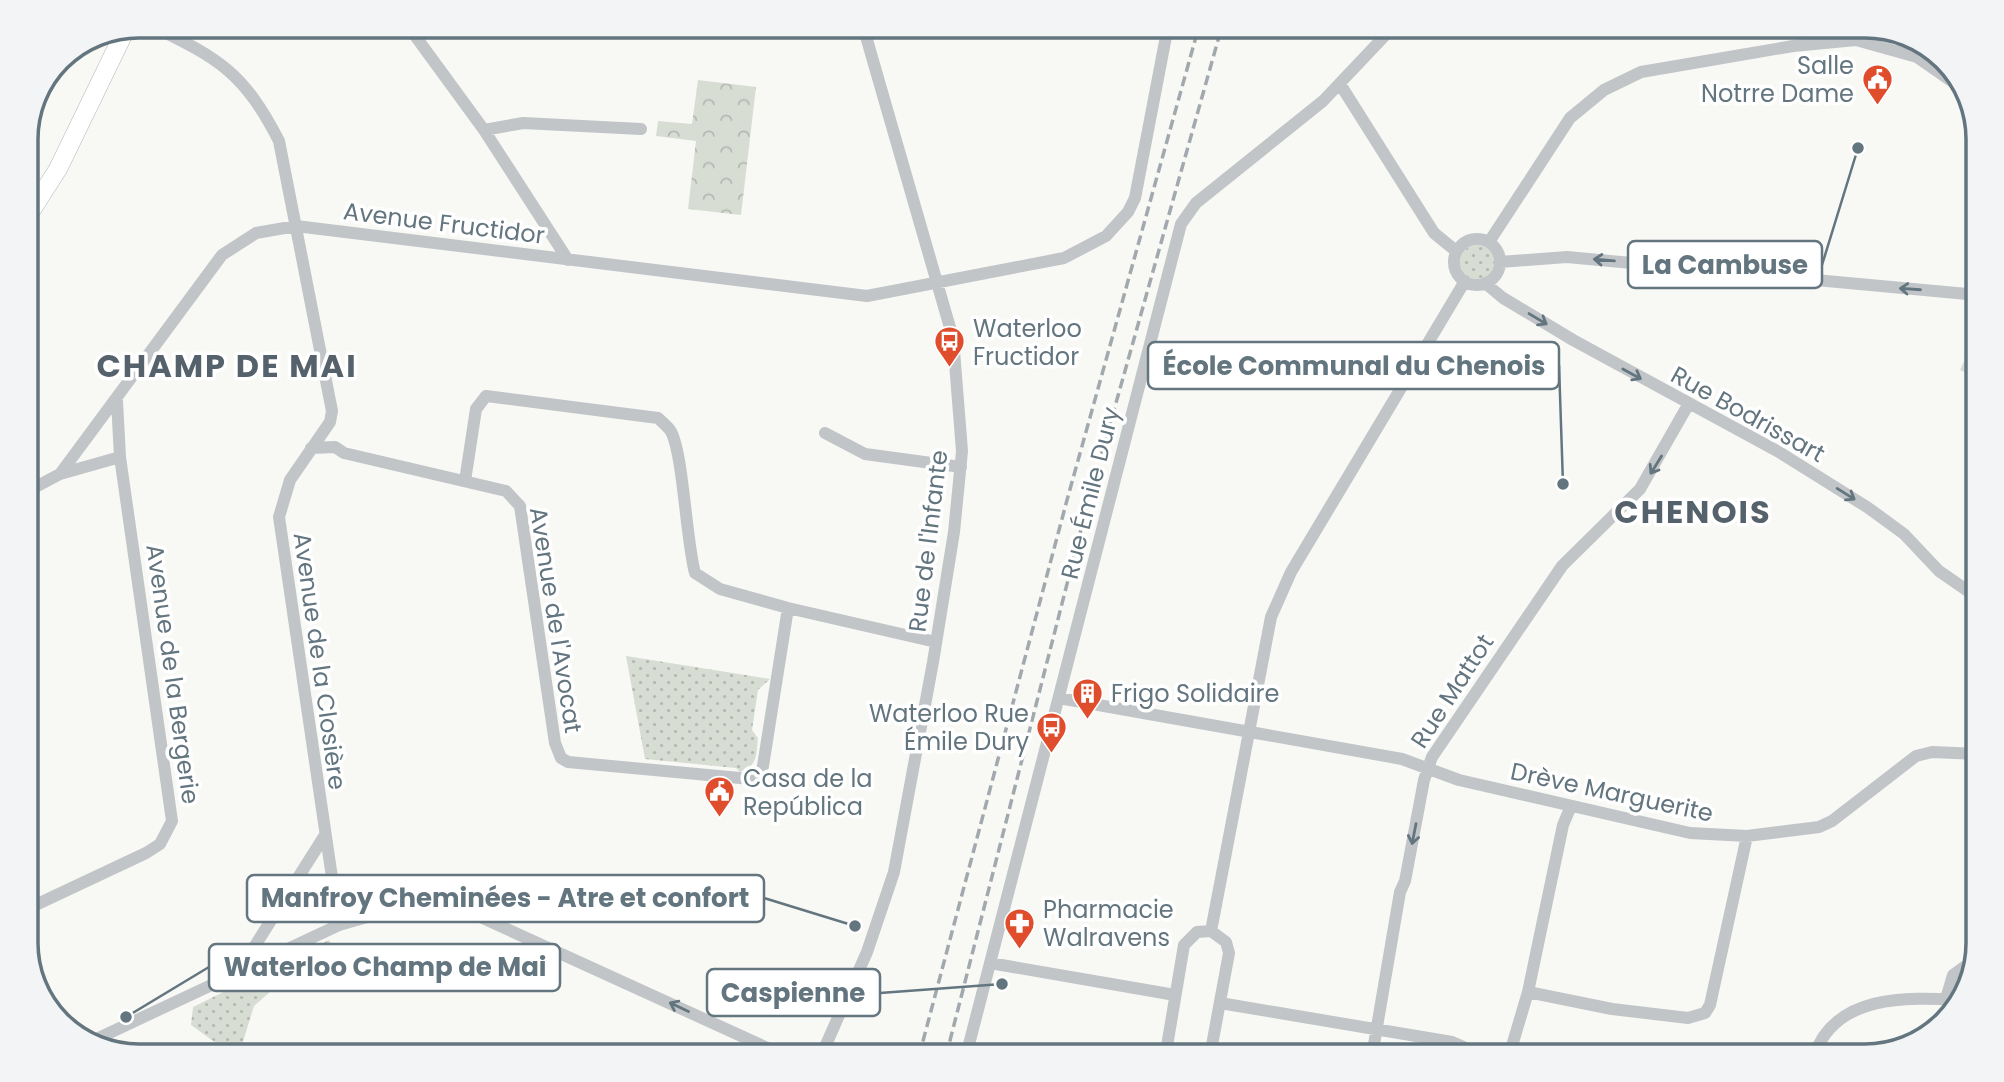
<svg xmlns="http://www.w3.org/2000/svg" width="2004" height="1082" font-family="Poppins,sans-serif">
	<defs>
		<pattern id="grass-dots" width="8" height="8" patternUnits="userSpaceOnUse" patternTransform="scale(1.75)"><rect width="8" height="8" fill="#d8ddd4"/><path d="M2 2h.1M6 6h.1" fill="none" stroke="#b3b8b1" stroke-width="1.8" stroke-linecap="round"/></pattern>
		<pattern id="park-crowns" width="20" height="18" patternUnits="userSpaceOnUse" patternTransform="scale(1.75)"><rect width="20" height="18" fill="#d8ddd4"/><path d="M2 6a3 3 0 1 1 6 0M12 15a3 3 0 1 1 6 0" fill="none" stroke="#b3b8b1"/></pattern>
	</defs>
	<rect width="100%" height="100%" fill="#f8f8f5"/>
	<!-- grass -->
	<path fill="url(#grass-dots)" d="M1460 262a17 17 0 1 1 34 0a17 17 0 1 1-34 0Z
		M626,656L770,679L758,690L752,730L758,738C756,755 758,766 740,772L736,768L645,759Z
		M329,940L337,954L311,960L304,977L294,971L254,1006L242,1045L216,1043L191,1025L193,1007Z"/>
	<!-- park -->
	<path fill="url(#park-crowns)" d="M698,80L756,87L741,215L688,209L696,141L656,136L658,121L692,124Z"/>
	<!-- pitch -->
	<path fill="#d8ddd4" d="M1978,332V378L1960,370Z"/>
	<g fill="none" stroke-linecap="round" stroke-linejoin="round">
		<defs>
			<path id="secondary" d="M26,219L58,169L124,33"/>
		</defs>
		<!-- secondary casing -->
		<use href="#secondary" stroke="#b3b9bd" stroke-width="19"/>
		<!-- street -->
		<path stroke="#c1c5c8" stroke-width="12" d="M152,26C220,59 244,73 279,141L332,411L330,422L290,480L279,517L339,925
			M408,26L484,130L568,260
			M1903,35L1904,52
			M1340,84L1434,233L1456,251
			M484,130L523,123L641,129
			M1454 262a23 23 0 1 1 46 0a23 23 0 1 1-46 0Z
			M1489,242L1570,118L1604,90L1641,72L1793,46L1856,40L1917,57L1963,89
			M1500,262L1567,257L1978,295
			M1485,283L1503,298L1573,340L1779,452L1867,507L1904,534L1939,571L1978,598
			M825,433L865,454L961,467
			M311,448L335,447L344,453L506,491L520,506L555,743L561,758L568,762L751,779L759,775L763,766L788,608
			M60,474L222,255L256,233L296,226L867,296L1064,258L1106,236L1128,212L1135,198L1168,26
			M465,481L476,409L486,396L658,418C662,422 667,426 670,430C683,449 686,541 695,573L720,589L788,608L936,642
			M26,492L60,474L120,457
			M1059,698L1402,759L1459,780L1690,833L1747,836L1819,827L1832,821L1916,756L1932,752L1978,754
			M27,909L146,853L160,844L172,821L120,457L117,401
			M1211,931L1271,617L1291,572L1465,281
			M990,963L1175,995
			M239,971L325,835
			M1528,992L1612,1009L1688,1018L1705,1013L1710,1005L1747,836
			M1946,999L1953,975L1964,967L1972,969
			M1220,1003L1452,1042L1484,1056
			M88,1043L339,925L406,906L463,909L785,1056
			M821,1056L867,952L894,872L933,662L954,532L962,451L953,338L863,26
			M966,1056L1181,224L1196,203L1323,101L1394,26
			M1168,1056L1167,1046L1184,945L1197,932L1211,931L1226,942L1229,953L1210,1056
			M1372,1056L1400,892L1405,881L1424,780L1432,757L1562,566L1640,489L1688,405
			M1509,1056L1528,992L1563,825L1571,806
			M1814,1056C1835,994 1907,997 1960,1000"/>
		<!-- secondary -->
		<use href="#secondary" stroke="#fff" stroke-width="18"/>
		<!-- rail -->
		<path stroke="#a2a9ae" stroke-width="3.5" stroke-dasharray="10 5" stroke-linecap="butt" d="M919,1056L1067,500L1199,26
			M946,1056L1087,506L1222,26"/>
	</g>
	<!-- one-way arrows -->
	<defs><path id="oneway-shaft" d="M-6 0H5M1.5-3L5.5 0L1.5 3" fill="none" stroke-width="1.6" stroke-linecap="round" stroke-linejoin="round" transform="scale(1.75)"/></defs>
	<g stroke="#63757f">
		<use href="#oneway-shaft" transform="translate(1604 260) rotate(-175)"/>
		<use href="#oneway-shaft" transform="translate(1910 289) rotate(-176)"/>
		<use href="#oneway-shaft" transform="translate(1538 319) rotate(31)"/>
		<use href="#oneway-shaft" transform="translate(1632 374) rotate(29)"/>
		<use href="#oneway-shaft" transform="translate(1656 465) rotate(122)"/>
		<use href="#oneway-shaft" transform="translate(1846 494) rotate(32)"/>
		<use href="#oneway-shaft" transform="translate(1414 834) rotate(101)"/>
		<use href="#oneway-shaft" transform="translate(679 1007) rotate(-155)"/>
	</g>
	<!-- icons -->
	<defs>
		<symbol id="civic-pin" viewBox="-11 -11 22 30"><path d="M0 17L-7.5 6A9.5 9.5 0 1 1 7.5 6Z" fill="#e04d2d" stroke="#fff"/><path d="M-.6-6.5H3V-4.5H.6V-3L4-1V1h2V6H-6V1h2V-1L-.6-3ZM-1.2 2.5V6h2.4V2.5Z" fill="#fff"/></symbol>
		<symbol id="bus-pin" viewBox="-11 -11 22 30"><path d="M0 17L-7.5 6A9.5 9.5 0 1 1 7.5 6Z" fill="#e04d2d" stroke="#fff"/><path d="M-5-6H5V4H4V6H2V4H-2V6H-4V4H-5ZM-3.5-4V0h7V-4ZM-3.5 1.2v1.5H-2V1.2ZM2 1.2v1.5H3.5V1.2Z" fill="#fff"/></symbol>
		<symbol id="building-pin" viewBox="-11 -11 22 30"><path d="M0 17L-7.5 6A9.5 9.5 0 1 1 7.5 6Z" fill="#e04d2d" stroke="#fff"/><path d="M-4-6H4V6H1V3H-1V6H-4ZM-2.5-4.3h1.7v1.8h-1.7ZM.8-4.3h1.7v1.8H.8ZM-2.5-1h1.7V.8h-1.7ZM.8-1h1.7V.8H.8Z" fill="#fff"/></symbol>
		<symbol id="pharmacy-pin" viewBox="-11 -11 22 30"><path d="M0 17L-7.5 6A9.5 9.5 0 1 1 7.5 6Z" fill="#e04d2d" stroke="#fff"/><path d="M-2-6h4v4h4v4h-4v4h-4v-4h-4v-4h4Z" fill="#fff"/></symbol>
	</defs>
	<g fill-rule="evenodd">
		<use href="#civic-pin" x="1860" y="62" width="35" height="47"/>
		<use href="#bus-pin" x="932" y="324" width="35" height="47"/>
		<use href="#building-pin" x="1070" y="676" width="35" height="47"/>
		<use href="#bus-pin" x="1034" y="710" width="35" height="47"/>
		<use href="#civic-pin" x="702" y="774" width="35" height="47"/>
		<use href="#pharmacy-pin" x="1002" y="906" width="35" height="47"/>
	</g>
	<g text-anchor="middle" dominant-baseline="central" stroke-width="7" stroke-linejoin="round" paint-order="stroke">
		<!-- poi labels -->
		<g font-size="24" fill="#63757f" stroke="#fff" text-anchor="start">
			<text x="1854" y="65" text-anchor="end">Salle<tspan x="1854" dy="28">Notrre Dame</tspan></text>
			<text x="973" y="328">Waterloo<tspan x="973" dy="28">Fructidor</tspan></text>
			<text x="1111" y="693">Frigo Solidaire</text>
			<text x="1029" y="713" text-anchor="end">Waterloo Rue<tspan x="1029" dy="28">Émile Dury</tspan></text>
			<text x="743" y="778">Casa de la<tspan x="743" dy="28">República</tspan></text>
			<text x="1043" y="909">Pharmacie<tspan x="1043" dy="28">Walravens</tspan></text>
		</g>
		<!-- street labels -->
		<g font-size="24" fill="#63757f" stroke="#fff">
			<text transform="translate(444 223) rotate(7)">Avenue Fructidor</text>
			<text transform="translate(1748 414) rotate(29)">Rue Bodrissart</text>
			<text transform="translate(1090 493) rotate(-76)">Rue Émile Dury</text>
			<text transform="translate(928 541) rotate(-83)">Rue de l'Infante</text>
			<text transform="translate(556 620) rotate(81)">Avenue de l'Avocat</text>
			<text transform="translate(320 661) rotate(82)">Avenue de la Closière</text>
			<text transform="translate(173 674) rotate(82)">Avenue de la Bergerie</text>
			<text transform="translate(1452 691) rotate(-57)">Rue Mattot</text>
			<text transform="translate(1612 792) rotate(12)">Drève Marguerite</text>
		</g>
		<!-- district labels -->
		<g font-size="32" font-weight="bold" letter-spacing="2" fill="#55626b" stroke="#fff">
			<text x="227" y="365">CHAMP DE MAI</text>
			<text x="1693" y="511">CHENOIS</text>
		</g>
	</g>
	<!-- crop -->
	<path d="M0 0H2004V1082H0ZM139 38H1865A101 101 0 0 1 1966 139V943A101 101 0 0 1 1865 1044H139A101 101 0 0 1 38 943V139A101 101 0 0 1 139 38Z" fill="#f3f4f5" fill-rule="evenodd"/>
	<path fill="none" stroke="#63757f" stroke-width="3.5" d="M139 38H1865A101 101 0 0 1 1966 139V943A101 101 0 0 1 1865 1044H139A101 101 0 0 1 38 943V139A101 101 0 0 1 139 38Z"/>
	<!-- callouts -->
	<path fill="none" stroke="#63757f" stroke-width="2.5" d="M1858 148L1822 265M1563 484L1559 365M855 926L764 898M126 1017L209 967M1002 984L880 993"/>
	<g fill="#63757f" stroke="#fff" stroke-width="2.5">
		<circle cx="1858" cy="148" r="7"/>
		<circle cx="1563" cy="484" r="7"/>
		<circle cx="855" cy="926" r="7"/>
		<circle cx="126" cy="1017" r="7"/>
		<circle cx="1002" cy="984" r="7"/>
	</g>
	<g fill="#fff" stroke="#63757f" stroke-width="2.5">
		<rect x="1628" y="241" width="194" height="47" rx="7"/>
		<rect x="1148" y="342" width="411" height="47" rx="7"/>
		<rect x="247" y="875" width="517" height="47" rx="7"/>
		<rect x="209" y="944" width="351" height="47" rx="7"/>
		<rect x="707" y="969" width="173" height="47" rx="7"/>
	</g>
	<g font-size="26" text-anchor="middle" font-weight="bold" fill="#63757f">
		<text x="1725" y="274">La Cambuse</text>
		<text x="1354" y="375">École Communal du Chenois</text>
		<text x="505" y="907">Manfroy Cheminées - Atre et confort</text>
		<text x="385" y="976">Waterloo Champ de Mai</text>
		<text x="793" y="1002">Caspienne</text>
	</g>
</svg>
